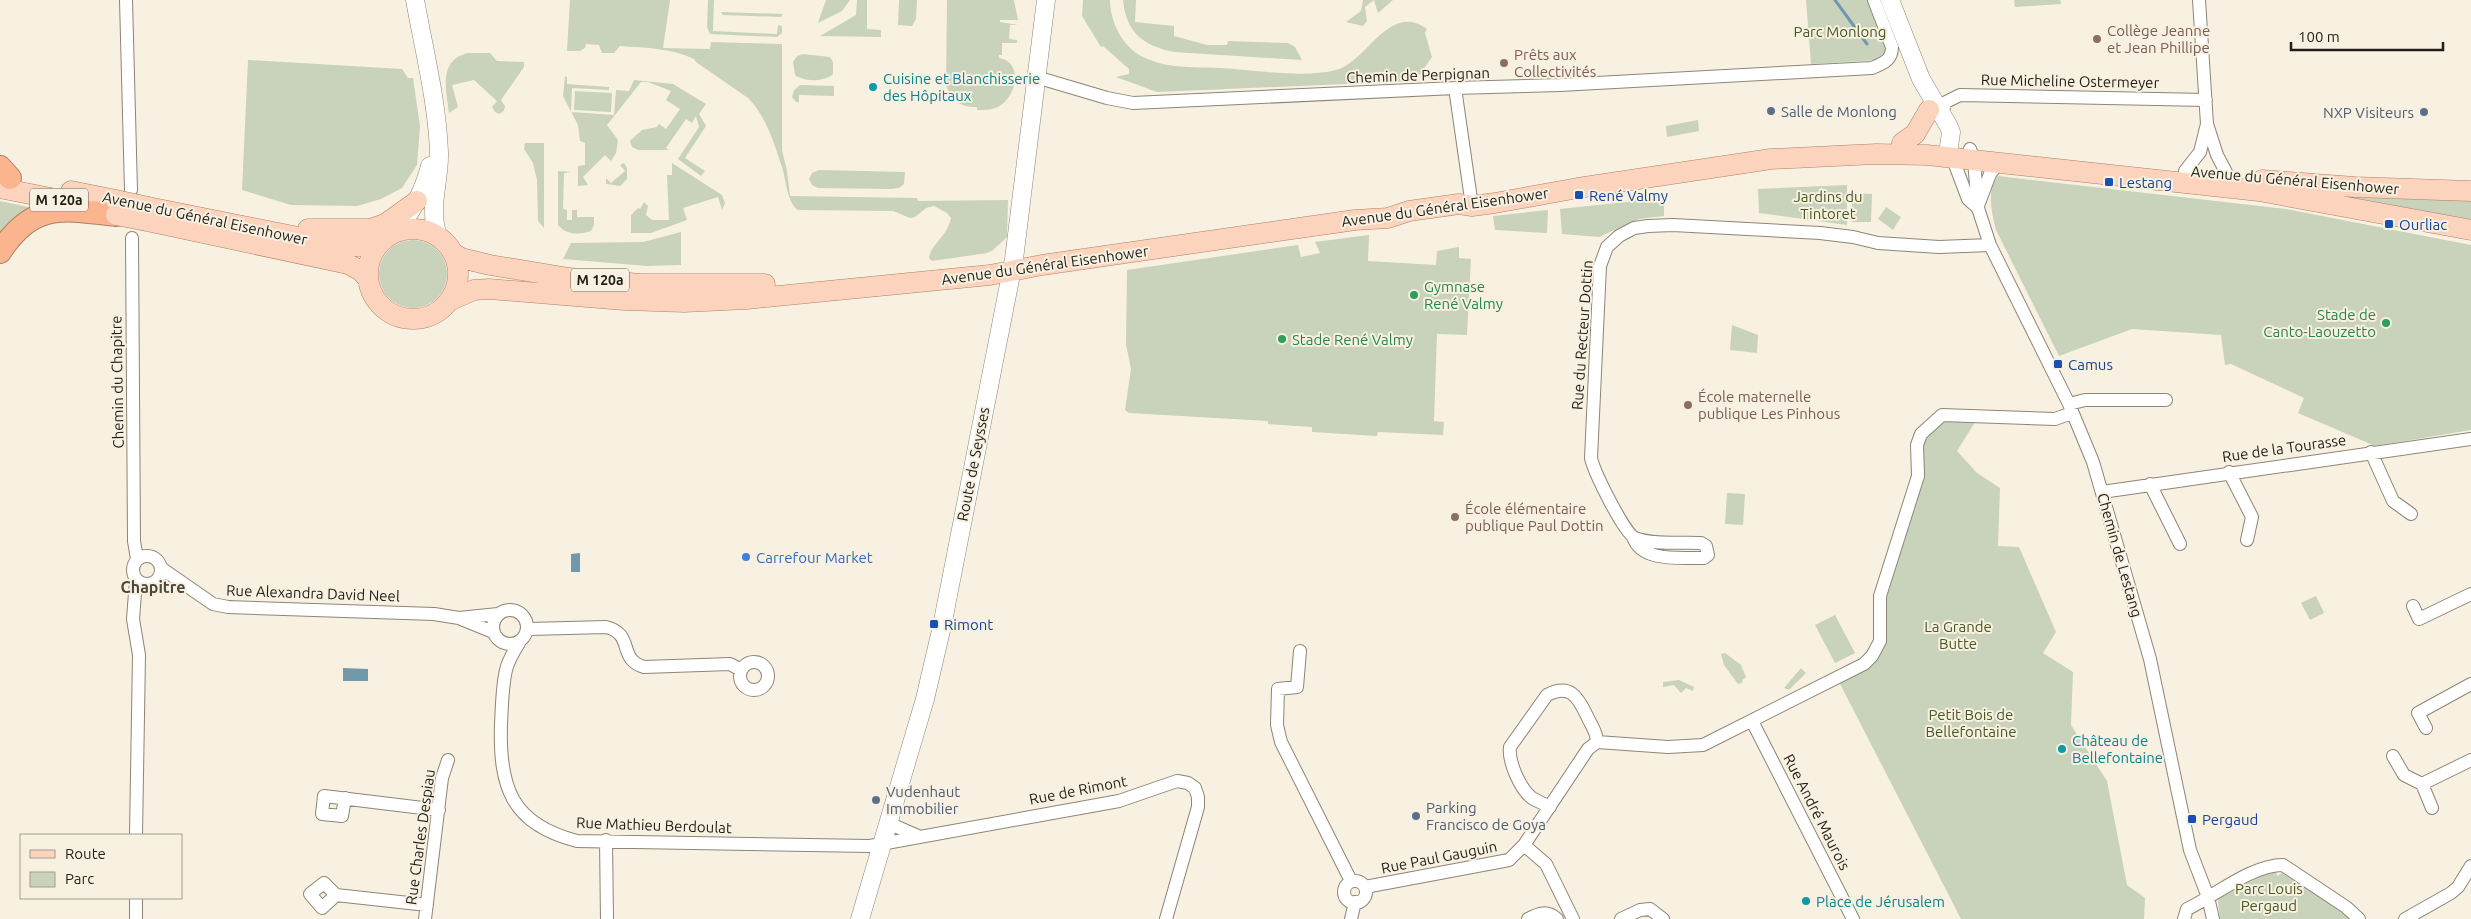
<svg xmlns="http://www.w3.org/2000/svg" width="2471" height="919" font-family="Ubuntu,sans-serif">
	<rect width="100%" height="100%" fill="#f8f1e1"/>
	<!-- green -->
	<path fill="#c9d2bb" d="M570,0H670L663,48L710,49L711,42L782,44V150L787,171L790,196L917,198L918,201L1008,200L1007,237L993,250L987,253L932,261L929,258C931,244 947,237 951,218L947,213L934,206L926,208L915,217L910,218L893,211L798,210C787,203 786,179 782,167C774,143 766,116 748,98L696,62L694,59C670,48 647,48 620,46L614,53H602L599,45L586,44L585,48L580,51H567Z
		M708,0H714L713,31L777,34L778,25L782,26V33L777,37L710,34L707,27Z
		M826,0H850L842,11L818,23Z
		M857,0H867V29L881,30V37L820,36L856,15Z
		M899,0H917L916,19L912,26L898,25Z
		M947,0H1014L1018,20H1000V22L1018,25H1010L1009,39L1017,40V43H1002V55H999V58C1023,62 1017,94 1001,105C994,110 985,110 977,110V107C959,107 950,100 946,84Z
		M1083,0H1110C1110,21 1122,47 1143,57C1150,60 1160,64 1168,65C1185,68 1204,67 1221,68C1254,70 1309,79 1339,69C1369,58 1390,2 1427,29L1425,33L1432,57L1415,81L1157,92L1116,77L1129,74V69L1103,46L1101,47L1082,16Z
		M1123,0H1136L1135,22L1174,26V36L1207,45H1227L1228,41L1288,43L1295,47L1302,60L1174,52C1144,46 1126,33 1123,0Z
		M1363,0H1393L1378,13L1374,0L1365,7L1367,21L1363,26L1346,22L1361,11Z
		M1806,0H1867L1885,46V52L1877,60L1811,64Z
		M2014,0H2060L2061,4L2015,7Z
		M721,12L783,14L781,17L723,15Z
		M468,53H490L497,61L524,62V67L501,100L505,106L504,111L499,114L495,112L492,107L497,101L474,80L452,85L458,107L449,113C446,90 438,60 468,53Z
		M803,54L830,57L833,62V74C825,82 804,82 795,75L793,62L797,56Z
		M248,60L402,69L408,78H413L420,126L417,165L402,188L381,199L357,206L291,205L242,190Z
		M565,76L567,77V84L609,87V90L572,88L571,112L614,115L616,90L629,91L634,80L673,84L706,104L699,114L706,126L685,158L705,171L701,176L678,159L699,127L696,116L692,123L686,119L666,148L669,150H638L632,147L630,141L642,130L657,127L659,124L666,129L680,109L666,100L671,91L648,82H641L607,125L618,140L616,153L611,161L605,155L583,177L588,185L578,186V166L585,165V143L580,141L578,125L563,96Z
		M800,85L834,86V96L799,95V102H796L792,97L794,90Z
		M575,91L612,93L611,112L574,110Z
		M1698,120L1699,131L1667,137L1666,126Z
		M525,143H544V228L538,221L537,180L533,163L524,149Z
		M624,163L627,168V179L620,186L606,184V178L611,183L625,171L620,165Z
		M672,163L722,195L725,203L722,210L718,197L683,208L687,220L651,233H631V215L638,208L640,209L644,202L648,206L646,215L652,220H669L667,175H672Z
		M819,170L905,172L904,184L899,188L891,189L818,188L812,185L809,179L812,173Z
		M558,171L572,172L564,173L563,209L567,210V220H572V210H577V217H594V225L591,231C580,235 566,235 558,225Z
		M1998,176L2286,209L2471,245V430L2375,446L2298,413L2304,398L2231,364L2225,365L2221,335L2132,329L2059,356L1996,230C1992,214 1986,189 1998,176Z
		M1847,185V225L1759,213L1758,189Z
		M1852,193L1872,194L1871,222H1852Z
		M2320,193L2471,197V223Z
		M1664,198V216L1639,219L1599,237L1562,234L1560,209Z
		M0,201L38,209L0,243Z
		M1886,207L1901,217L1893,230L1878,219Z
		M1548,210L1547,233L1495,230L1493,216Z
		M681,232V265L647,266L563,259L571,243L643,242Z
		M1369,235L1368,261L1436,265L1437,251L1459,247V258L1471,259L1467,335L1437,334L1434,421L1444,422L1443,435L1378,432L1377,436L1312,432V427L1268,424V421L1129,413L1125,410L1131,369L1126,344L1127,270L1298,245L1301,257L1320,253L1315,242Z
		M379 274a34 34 0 1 1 68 0a34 34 0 1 1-68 0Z
		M1732,325L1758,335L1757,353L1730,350Z
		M1944,416L1977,419L1957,451L1977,473L2000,488L1998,546L2019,547L2056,632L2043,653L2073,672L2071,725L2107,781L2127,885L2145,898L2144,919H1961L1838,680L1875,655L1882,602L1921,446L1924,436Z
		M1727,493L1745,494L1743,525L1725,524Z
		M2316,596L2324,613L2310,620L2301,603Z
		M1835,615L1855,653L1835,663L1815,625Z
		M1725,653L1741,665L1746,677L1742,680L1743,682L1738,684L1724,665L1721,654Z
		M1801,668L1806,673L1789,690L1784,688Z
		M1679,680L1694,687L1693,691L1686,688L1681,693L1674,685L1663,687V682Z
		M2271,869H2276L2277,876L2282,873L2304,888L2308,884L2355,919H2220L2218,902L2221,895Z"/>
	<!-- water -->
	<path fill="#7199ab" d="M580,553V572H571V554Z
		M343,668L368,669V681H343Z"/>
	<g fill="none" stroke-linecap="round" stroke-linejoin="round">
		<!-- stream -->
		<path stroke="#7199ab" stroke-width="3" d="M1835,0L1867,44"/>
		<defs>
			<path id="street" d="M126,0L131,190
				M2199,0L2207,124L2217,155L2228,176
				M1036,77L1107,98L1133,103L1455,88L1560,85L1872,68C1884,63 1892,60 1892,47L1874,0
				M1455,88L1472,206
				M1942,112L1946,102L1960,95L2206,100
				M1970,149L1974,161L1978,208L1990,245L2069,404L2093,462L2150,659L2190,850L2208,897L2213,919
				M1951,154L1968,199L1978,208
				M2185,171L2200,152L2207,124
				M1979,203L1990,174L1999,163
				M132,238L134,541L137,559
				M2069,404L2085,400H2166
				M2371,452L2393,501L2411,514
				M2229,472L2252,517L2247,540
				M2150,484L2180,544
				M2102,492L2471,439
				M1633,537C1642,563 1681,557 1704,558L1708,555L1706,546L1701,543C1683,542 1651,545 1635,538C1624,533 1594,472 1591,458L1600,266L1607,247L1619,236L1634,228L1648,226L1673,225L1820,233L1853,237L1878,243L1939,247L1990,245
				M133 570a14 14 0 1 1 28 0a14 14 0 1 1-28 0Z
				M161,568L213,604L228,607L434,614L459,618L498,614
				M2413,606L2419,619L2471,594
				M493 627a17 17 0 1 1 34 0a17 17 0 1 1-34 0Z
				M461,619L493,632
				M528,629L606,627C635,634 617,659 644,667L730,664L741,670
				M519,643C514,651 508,661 506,670C502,687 502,706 501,724C499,787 511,824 577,841L870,846L1119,801L1177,781L1188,783L1195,788L1198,797V807L1166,919
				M1300,651L1297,687L1278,689L1277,725L1281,742L1351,881
				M740 676a14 14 0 1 1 28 0a14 14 0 1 1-28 0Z
				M1752,721L1853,919
				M2426,728L2418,713L2471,684
				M2393,756L2404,775L2422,784L2432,808
				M2422,784L2471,760
				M345,798L342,816L322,814L324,796L439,810
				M1550,807C1544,804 1537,801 1532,798C1520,789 1508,761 1510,747L1547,695C1570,683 1578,697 1587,716C1591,725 1597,732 1597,742
				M888,823L918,836
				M136,835L139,655L133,619L136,580
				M606,840L607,919
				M1524,845L1546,864L1573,919
				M1344 892a11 11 0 1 1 22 0a11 11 0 1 1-22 0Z
				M1365,887L1509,860L1524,845L1588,749L1597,742L1668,747L1703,745L1864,664L1872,656L1880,641V596L1918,476L1917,445L1921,434L1942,415L2055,419L2072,413
				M336,895L322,908L310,894L324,883L336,895L427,905
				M136,919V898
				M425,919L442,778L448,760
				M1351,919L1355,902
				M1528,919C1539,913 1547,910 1557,919
				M1621,919L1640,910L1650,909L1663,919
				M2184,919L2187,909C2215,896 2251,865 2283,865L2346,907L2359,919
				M2405,919L2451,893L2458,887L2471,866"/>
			<path id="secondary" d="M415,0C424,50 437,101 439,152C440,181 428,208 438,236
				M1890,0L1921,79L1948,125L1951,132L1949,147
				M392,234C412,214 423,193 430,166
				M860,919L925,699L942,626L1014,259L1046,0"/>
			<path id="primary" d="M1902,143L1915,134L1929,110
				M2262,180L2355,187L2471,191
				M0,188L86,205
				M71,191L116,200
				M148,207L343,246H360L381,241
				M147,221L348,264L361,271L368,279
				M308,229H370L385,224L417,201
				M368 274a45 45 0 1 1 90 0a45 45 0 1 1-90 0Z
				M453,253L461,258L490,265L569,278L641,284H765
				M449,301L474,290L489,289L624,300L684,302L747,299L990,275L1042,265L1355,220L1388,218L1409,211L1459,204L1472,206L1495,203L1578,188L1771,159L1876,154L1927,155L2259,191L2471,230"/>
			<path id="highway" d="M0,167L10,178
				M0,252C33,201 63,209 116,215"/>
		</defs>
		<!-- street casing -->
		<use href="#street" stroke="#8c8677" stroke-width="14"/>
		<!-- secondary casing -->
		<use href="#secondary" stroke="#8c8677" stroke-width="19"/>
		<!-- primary casing -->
		<use href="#primary" stroke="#ae8065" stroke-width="21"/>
		<!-- highway casing -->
		<use href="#highway" stroke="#ae8065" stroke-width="24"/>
		<!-- street -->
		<use href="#street" stroke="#fff" stroke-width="12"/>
		<!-- secondary -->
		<use href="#secondary" stroke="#fff" stroke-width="18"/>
		<!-- primary -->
		<use href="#primary" stroke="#fcd3bc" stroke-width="20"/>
		<!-- highway -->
		<use href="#highway" stroke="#fab58f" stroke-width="22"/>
		<defs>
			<path id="primary-bridge" d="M116,200L148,207
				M116,215L147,221"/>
		</defs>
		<!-- primary-bridge casing -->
		<use href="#primary-bridge" stroke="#ae8065" stroke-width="21" stroke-linecap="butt"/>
		<!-- primary-bridge -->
		<use href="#primary-bridge" stroke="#fcd3bc" stroke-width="20"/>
	</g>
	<!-- markers -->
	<g fill="#8d6e63" stroke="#f8f1e1" stroke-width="2">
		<circle cx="2097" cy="39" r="5"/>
		<circle cx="1504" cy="63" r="5"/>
		<circle cx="1688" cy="405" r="5"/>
		<circle cx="1455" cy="517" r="5"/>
	</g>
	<g fill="#0f9aa8" stroke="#f8f1e1" stroke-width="2">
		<circle cx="873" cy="87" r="5"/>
		<circle cx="2062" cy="749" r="5"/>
		<circle cx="1806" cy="901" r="5"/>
	</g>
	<g fill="#5c6f8a" stroke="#f8f1e1" stroke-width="2">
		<circle cx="1771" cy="111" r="5"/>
		<circle cx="2424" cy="112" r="5"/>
		<circle cx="876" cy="800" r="5"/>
		<circle cx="1416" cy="816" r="5"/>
	</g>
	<g fill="#1a4fb4" stroke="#f8f1e1" stroke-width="2">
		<rect x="2104" y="177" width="10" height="10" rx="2.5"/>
		<rect x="1574" y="190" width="10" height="10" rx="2.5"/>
		<rect x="2384" y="219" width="10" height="10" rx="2.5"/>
		<rect x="2053" y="359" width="10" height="10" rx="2.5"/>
		<rect x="929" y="619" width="10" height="10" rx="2.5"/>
		<rect x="2187" y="814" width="10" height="10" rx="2.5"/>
	</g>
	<g fill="#2e9e5b" stroke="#f8f1e1" stroke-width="2">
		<circle cx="1414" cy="295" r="5"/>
		<circle cx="2386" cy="323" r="5"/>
		<circle cx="1282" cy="339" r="5"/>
	</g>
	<circle fill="#3f7fe0" stroke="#f8f1e1" stroke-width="2" cx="746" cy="557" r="5"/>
	<g text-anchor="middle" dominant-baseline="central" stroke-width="4" stroke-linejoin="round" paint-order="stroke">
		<!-- shield labels -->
		<g fill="#f8f1e1" stroke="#615d54" stroke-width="1">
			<rect x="30" y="188.5" width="58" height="23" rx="4"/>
			<rect x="571" y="268.5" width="58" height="23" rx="4"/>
		</g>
		<g font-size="14" font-weight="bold" fill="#201e18">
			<text x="59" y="200">M 120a</text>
			<text x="600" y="280">M 120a</text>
		</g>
		<!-- education labels -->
		<g font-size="15" fill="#785e54" stroke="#f8f1e1" text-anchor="start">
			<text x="2107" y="30">Collège Jeanne<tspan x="2107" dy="17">et Jean Phillipe</tspan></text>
			<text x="1514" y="54">Prêts aux<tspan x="1514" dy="17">Collectivités</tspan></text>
			<text x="1698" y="396">École maternelle<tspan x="1698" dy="17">publique Les Pinhous</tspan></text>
			<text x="1465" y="508">École élémentaire<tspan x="1465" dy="17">publique Paul Dottin</tspan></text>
		</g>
		<!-- park labels -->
		<g font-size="15" fill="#475924" stroke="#f8f1e1">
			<text x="1840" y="31">Parc Monlong</text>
			<text x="1828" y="196">Jardins du<tspan x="1828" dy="17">Tintoret</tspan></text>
			<text x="1958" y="626">La Grande<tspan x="1958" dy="17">Butte</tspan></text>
			<text x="1971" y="714">Petit Bois de<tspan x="1971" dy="17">Bellefontaine</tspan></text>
			<text x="2269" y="888">Parc Louis<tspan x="2269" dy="17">Pergaud</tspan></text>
		</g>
		<!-- street labels -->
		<g font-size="15" fill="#201e18" stroke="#f8f1e1">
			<text transform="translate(1418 75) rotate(-2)">Chemin de Perpignan</text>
			<text transform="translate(2070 81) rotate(1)">Rue Micheline Ostermeyer</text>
			<text transform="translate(2295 180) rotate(5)">Avenue du Général Eisenhower</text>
			<text transform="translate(1445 207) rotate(-8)">Avenue du Général Eisenhower</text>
			<text transform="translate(205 218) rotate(12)">Avenue du Général Eisenhower</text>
			<text transform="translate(1045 265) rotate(-8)">Avenue du Général Eisenhower</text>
			<text transform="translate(1582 335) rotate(-86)">Rue du Recteur Dottin</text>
			<text transform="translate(117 382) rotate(-91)">Chemin du Chapitre</text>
			<text transform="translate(2284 448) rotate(-8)">Rue de la Tourasse</text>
			<text transform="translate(973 464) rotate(-79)">Route de Seysses</text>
			<text transform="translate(2120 555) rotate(74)">Chemin de Lestang</text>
			<text transform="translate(313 593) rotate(2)">Rue Alexandra David Neel</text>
			<text transform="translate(1078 790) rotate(-11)">Rue de Rimont</text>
			<text transform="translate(1817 812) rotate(63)">Rue André Maurois</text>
			<text transform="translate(654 825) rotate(2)">Rue Mathieu Berdoulat</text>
			<text transform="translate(420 837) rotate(-82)">Rue Charles Despiau</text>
			<text transform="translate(1439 857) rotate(-11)">Rue Paul Gauguin</text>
		</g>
		<!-- culture labels -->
		<g font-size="15" fill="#0d838f" stroke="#f8f1e1" text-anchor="start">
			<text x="883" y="78">Cuisine et Blanchisserie<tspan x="883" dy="17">des Hôpitaux</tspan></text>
			<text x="2072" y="740">Château de<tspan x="2072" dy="17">Bellefontaine</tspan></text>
			<text x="1816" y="901">Place de Jérusalem</text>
		</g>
		<!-- service labels -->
		<g font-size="15" fill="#4e5e75" stroke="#f8f1e1" text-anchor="start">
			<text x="1781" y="111">Salle de Monlong</text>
			<text x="2414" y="112" text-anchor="end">NXP Visiteurs</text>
			<text x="886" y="791">Vudenhaut<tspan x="886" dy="17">Immobilier</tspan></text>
			<text x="1426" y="807">Parking<tspan x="1426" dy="17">Francisco de Goya</tspan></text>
		</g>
		<!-- transit labels -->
		<g font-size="15" fill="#164399" stroke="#f8f1e1" text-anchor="start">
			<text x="2119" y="182">Lestang</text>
			<text x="1589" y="195">René Valmy</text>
			<text x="2399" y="224">Ourliac</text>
			<text x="2068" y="364">Camus</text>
			<text x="944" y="624">Rimont</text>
			<text x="2202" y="819">Pergaud</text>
		</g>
		<!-- leisure labels -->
		<g font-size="15" fill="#27864d" stroke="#f8f1e1" text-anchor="start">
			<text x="1424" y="286">Gymnase<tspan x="1424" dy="17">René Valmy</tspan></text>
			<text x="2376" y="314" text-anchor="end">Stade de<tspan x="2376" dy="17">Canto-Laouzetto</tspan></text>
			<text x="1292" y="339">Stade René Valmy</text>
		</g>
		<!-- shop labels -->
		<g font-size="15" fill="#366cbe" stroke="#f8f1e1" text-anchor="start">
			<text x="756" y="557">Carrefour Market</text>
		</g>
		<!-- neighbourhood labels -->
		<g font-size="16" font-weight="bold" fill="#4d483b" stroke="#f8f1e1">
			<text x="153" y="587">Chapitre</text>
		</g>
	</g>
	<!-- legend -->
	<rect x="20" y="834" width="162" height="65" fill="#f8f1e1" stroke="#a29d91"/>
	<rect x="30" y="850" width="25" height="8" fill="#fcd3bc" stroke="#a29d91"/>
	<text x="65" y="859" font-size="15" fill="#201e18">Route</text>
	<rect x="30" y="872" width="25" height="15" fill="#c9d2bb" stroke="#a29d91"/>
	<text x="65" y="884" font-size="15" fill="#201e18">Parc</text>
	<!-- scale -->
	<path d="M2291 42v8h152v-8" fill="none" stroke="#201e18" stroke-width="2.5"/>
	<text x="2298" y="42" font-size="15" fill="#201e18" stroke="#f8f1e1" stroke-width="4" paint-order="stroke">100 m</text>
</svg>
